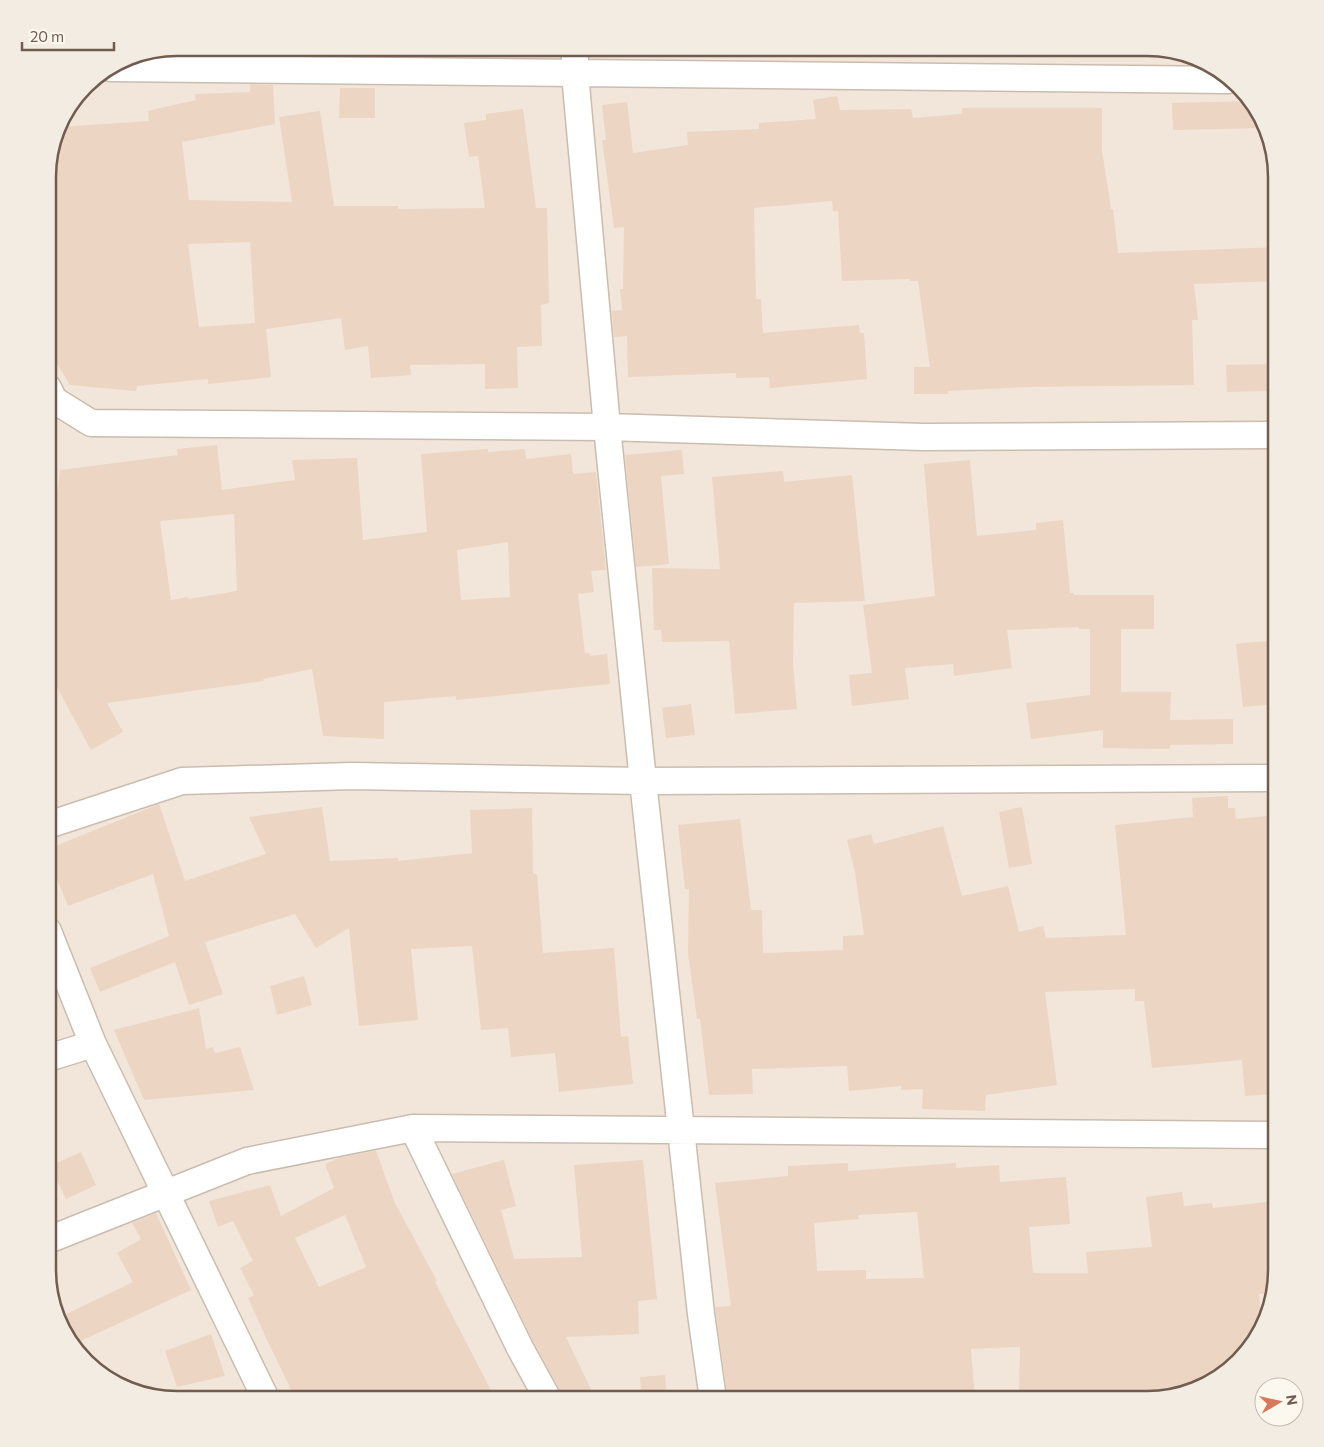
<svg xmlns="http://www.w3.org/2000/svg" width="1324" height="1447" font-family="Commissioner,sans-serif">
	<rect width="100%" height="100%" fill="#faf4e9"/>
	<!-- residential -->
	<path fill="#f1e6d9" d="M177,48H1155L1204,61L1249,98L1270,135L1276,177V1270L1263,1327L1226,1372L1189,1393L1147,1399H177L120,1386L75,1349L54,1312L48,1270V169L61,120L92,80L128,57Z"/>
	<!-- building -->
	<path fill="#edd5c4" fill-rule="evenodd" d="M250,84L273,85L275,124L182,142L189,200L292,202L279,117L320,111L334,206H398V209L485,208L478,156L469,157L464,123L486,120V114L523,109L536,208H547L549,303L541,305L542,346L517,347L518,388L485,389V364L410,365L411,375L371,378L368,346L345,350L341,318L266,329L271,377L208,384V379L137,386L136,391L70,385L48,349V169L59,127L149,121L148,111L196,100L195,94L250,92ZM250,242L255,323L199,327L188,244Z
		M340,88H375V118H339Z
		M837,96L840,110L911,109L913,118L962,114V108H1102V150L1111,209H1113L1118,253L1276,247V281L1194,284L1198,320H1192L1194,385L1028,387L948,391V394H914V367H930L918,281H910V279L842,281L838,211H833L832,201L754,208L756,299H761L763,333L859,325L860,333H864L867,379L770,388L769,377L736,378V373L628,377L627,336L614,337L612,311L622,310L620,289H623L624,227L614,228L602,140H606L602,105L627,102L633,153L688,145L687,132L759,129V123L816,119L813,100Z
		M1251,101L1266,128L1173,130L1172,103Z
		M1276,364V391L1227,392L1226,365Z
		M217,445L222,490L295,480L292,460L357,458L363,540L427,532L421,454L488,449V452L525,449L526,459L571,454L573,474L596,472L606,570L591,571L594,592L578,594L585,653H590V656L607,654L610,684L456,700V696L384,702V739L323,736L312,669L263,679L264,681L107,703L123,732L91,750L48,671V466L58,490L60,470L178,455L177,449ZM234,514L237,591L188,599V597L171,600L160,521ZM508,542L510,597L461,600L457,550Z
		M682,450L684,474L661,476L669,564L636,567L625,455Z
		M970,460L977,536L1036,530V523L1063,520L1070,593H1074V595H1154V629H1121V692H1171L1170,720L1233,719V744L1170,745V749L1103,748V730L1031,739L1026,703L1090,695V629H1079V627L1007,630L1012,668L954,676L953,664L905,668L909,699L852,706L849,675L872,673L863,605L935,596L924,464Z
		M783,471L784,482L852,475L865,601L794,603L793,664L797,709L735,714L729,641L662,642L661,630H654L652,568L720,569L712,477Z
		M1276,640V704L1243,707L1236,644Z
		M691,704L695,735L666,738L662,708Z
		M1228,796V808H1235L1236,819L1267,816L1276,900V1094L1245,1096L1242,1060L1152,1068L1144,1001H1135V989L1045,992L1057,1085L986,1095L985,1111L922,1109L923,1089L901,1090V1086L849,1091L847,1066L752,1069L753,1094L709,1095L700,1019H697L688,953L689,889H685L678,825L740,819L751,910H762L763,953L843,950V936L864,935L855,872L847,840L871,834L874,844L943,826L962,896L1008,886L1019,932L1043,926L1046,938L1126,935L1115,825L1193,817L1192,798Z
		M159,804L185,881L266,854L249,817L322,807L330,861L398,858V861L472,853L470,810L532,808L533,874H537L543,953L614,948L621,1037L628,1036L633,1084L559,1092L555,1053L511,1057L508,1028L481,1030L472,946L411,949L418,1020L359,1026L349,928L316,948L295,914L205,942L223,994L189,1005L175,962L100,992L90,968L169,936L153,874L68,906L54,872L48,874V849Z
		M1022,807L1032,864L1009,868L999,812Z
		M304,976L312,1005L277,1015L270,986Z
		M199,1008L206,1049L213,1047L215,1053L240,1047L254,1090L144,1100L114,1030Z
		M376,1151L395,1203L437,1281L435,1282L496,1400H296L267,1340L248,1298L254,1295L240,1268L253,1261L233,1221L218,1227L209,1201L270,1185L281,1216L334,1188L325,1164L342,1157ZM345,1215L366,1267L319,1287L295,1238Z
		M81,1152L96,1185L66,1199L50,1166Z
		M504,1160L516,1206L501,1210L514,1259L582,1257L574,1165L643,1160L657,1299L638,1301L639,1334L566,1337L596,1400H563L561,1392L533,1341L452,1174Z
		M848,1163V1171L956,1163V1168L999,1165L1000,1182L1066,1177L1070,1224L1029,1227L1033,1273H1088L1086,1252L1152,1247L1146,1197L1182,1192L1184,1206L1212,1203L1213,1208L1276,1201V1270L1271,1293L1259,1294L1262,1328L1226,1372L1211,1380L1163,1388L1164,1397L1147,1400H1019L1020,1347L971,1349L975,1400H783L782,1394L728,1398L715,1307L731,1306L715,1183L788,1176V1166ZM917,1212L924,1278L866,1279V1270L817,1271L814,1223L859,1219L858,1215Z
		M156,1213L191,1290L72,1345L58,1318L133,1282L117,1253L141,1239L132,1223Z
		M211,1334L225,1376L177,1387L165,1351Z
		M665,1375L667,1400H642L640,1377Z"/>
	<g fill="none" stroke-linecap="round" stroke-linejoin="round">
		<defs>
			<path id="minor" d="M575,48V74L607,427L643,781L701,1314L713,1399
				M111,68L1228,80
				M48,388L54,400L91,423L607,427L923,437L1276,435
				M48,825L182,781L352,776L643,781L1276,778
				M48,931L93,1044L266,1399
				M48,1058L93,1044
				M413,1128L520,1348L548,1399
				M48,1240L247,1161L413,1128L1276,1135"/>
		</defs>
		<!-- minor casing -->
		<use href="#minor" stroke="#cbbcb0" stroke-width="29"/>
		<!-- minor -->
		<use href="#minor" stroke="#fff" stroke-width="26"/>
	</g>
	<!-- crop -->
	<path d="M0 0H1324V1447H0ZM177 56H1147A121 121 0 0 1 1268 177V1270A121 121 0 0 1 1147 1391H177A121 121 0 0 1 56 1270V177A121 121 0 0 1 177 56Z" fill="#f2ece2" fill-rule="evenodd"/>
	<path fill="none" stroke="#725c50" stroke-width="2.5" d="M177 56H1147A121 121 0 0 1 1268 177V1270A121 121 0 0 1 1147 1391H177A121 121 0 0 1 56 1270V177A121 121 0 0 1 177 56Z"/>
	<!-- north arrow -->
	<g transform="translate(1279 1402) rotate(81)"><circle r="24" fill="#fdf8ef" stroke="#c5baaf"/>
	<path d="M0-4L9 19L0 12L-9 19Z" fill="#d67a5d"/>
	<text y="-8" font-size="14" font-weight="bold" text-anchor="middle" fill="#725c50">N</text>
	</g>
	<!-- scale -->
	<path d="M22 42v8h92v-8" fill="none" stroke="#725c50" stroke-width="2.5"/>
	<text x="30" y="42" font-size="15" fill="#725c50" stroke="#fdf8ef" stroke-width="4" paint-order="stroke">20 m</text>
</svg>
